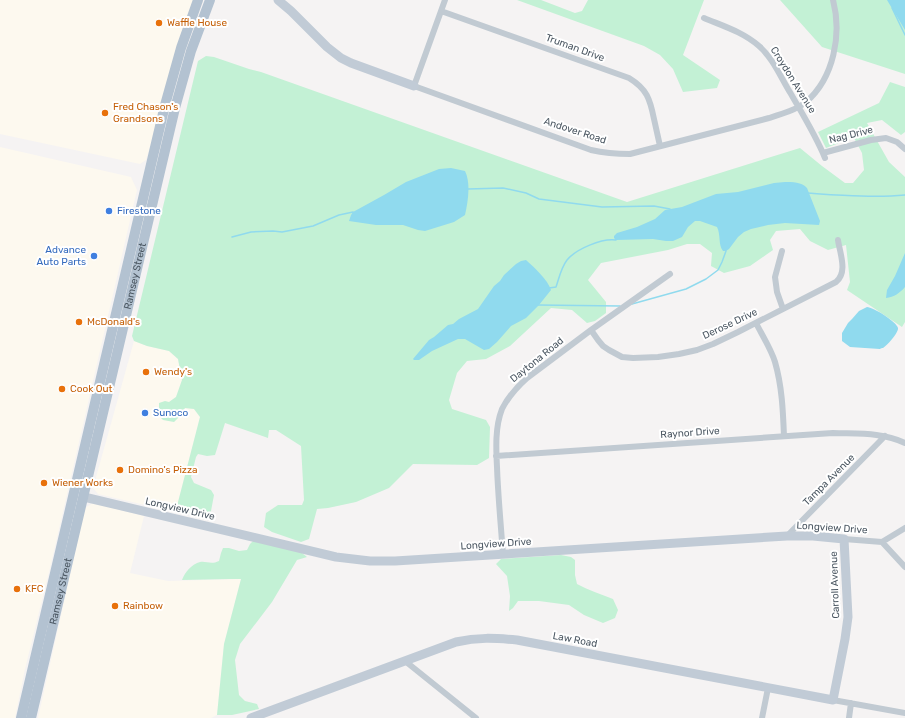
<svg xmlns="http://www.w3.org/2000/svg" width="905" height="718" font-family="Rubik,sans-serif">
	<rect width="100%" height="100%" fill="#f5f3f3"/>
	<!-- commercial -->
	<path fill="#fdf9ef" d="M0,0H193L146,160L140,164L0,134Z
		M0,147L131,177L137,190L50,568L25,669L15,718H0Z
		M134,341L147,346L169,351L178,359L182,380L176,397L169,402L179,417L185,408L194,409L200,417L177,506L175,512L98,494L93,488Z
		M93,503L144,516L130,573L168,581L241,579L224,644L217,715L211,718H38L85,508Z"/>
	<!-- green -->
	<path fill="#c3f1d5" d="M517,0H541L575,13L582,11L588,0H704L683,55L720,80L717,88L683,92L673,69L660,55L644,46Z
		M780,0H905V74L822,47Z
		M206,56L214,57L249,69L261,72L627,202L800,148L822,166L845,183H853L864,170L862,153L853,136L839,143L826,148L818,132L879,103L890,82L905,87V132L901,135L882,120L867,123L889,162L905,177V322L902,327L847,290L850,282L846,245L828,250L810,241L800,229L776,231L770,240L773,250L750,266L724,273L711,266L712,253L700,244H687L668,250L601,263L588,280L606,302V313L595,321L587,323L572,310L551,308L510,346L486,359L467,361L457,373L449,400L452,409L486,420L490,427L489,458L477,465L413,464L389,488L356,502L328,508L317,509L309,539L301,542L272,532L264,527L266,513L278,505H302L304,500L301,446L276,430H269L268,438L225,423L215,455L207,456L198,454L196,457L191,477L194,483L211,490L214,495L211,511L205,517L184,511L177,506L200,417L194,409L185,408L179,417L174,422L163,420L159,416V403L165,401L169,402L176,397L182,380L178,359L169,351L147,346L134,341L132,336L198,61Z
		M254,540L302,553L307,557L297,560L272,602L240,644L235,660L239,695L245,701L257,704L259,709L232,715H217L224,644L241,579H230L182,580C185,572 192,564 200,562C207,561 211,565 219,561L221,553L223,548H229L239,551L247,550L250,544Z
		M561,555L571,557L575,560V575L577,584C588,590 601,594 613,599L618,610L615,618L603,623L584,615L569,605L539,601H518L513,608L509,611L510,596L507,576L496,564L501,559Z"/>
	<!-- water -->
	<path fill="#90daee" d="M887,0H905V30Z
		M451,168L465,171C471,183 468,202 465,215L454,222L425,231L418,230L403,225H376L349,221L351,215L353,212L384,195L406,182L439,169Z
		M785,182C792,182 802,182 807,188L820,221L819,225L785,223L768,225L751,229L744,232L738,237L729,249L726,251H723C718,245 721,235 717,227L700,221H695L688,227L682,237L673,241H666L653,239L616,240L614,238V236L617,233L637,227L655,219L665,210L682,207L716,194L738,192L774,183Z
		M905,253V287C900,293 894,297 886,298L887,290L895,276Z
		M526,260C534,267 548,280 551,290L539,305L526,318L511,326L497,342L489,349L484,350L465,339H458L432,351L419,360H414L413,359L429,340L434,337L448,325L453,324L459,319L478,309L494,286L500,281L504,275L516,264L521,261Z
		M867,307C873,307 897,322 898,328C899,332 887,346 883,348C882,348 881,348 880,349L850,347L842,341V333L848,323L852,319L859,311Z"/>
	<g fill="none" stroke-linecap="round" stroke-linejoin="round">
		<!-- stream -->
		<path stroke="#90daee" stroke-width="1.5" d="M892,8L905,35
			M467,188L468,189L503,188L526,193L539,199L602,207L654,206L670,209
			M807,193C838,195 874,198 905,195
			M232,237L251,232L273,231L282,232L313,226L339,215L353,212L354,213
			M549,288L556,287C559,278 561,268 567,260C576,249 602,238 616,240V238
			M632,304L686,289L706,279L718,270L722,262L726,251
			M538,305L620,306"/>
		<!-- street -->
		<path stroke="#c1cad2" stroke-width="6" d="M445,0L414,86L591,150C604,153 617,154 630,154L769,118C782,114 796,110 806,102C834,78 842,34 833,0
			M441,11L629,78C647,89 650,99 654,119C656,128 658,137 660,146
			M704,18C723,26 743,32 759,46C773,58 781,78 791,94C803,115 816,136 825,158
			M823,153L871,140L886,138L897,142L905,149
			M782,251L775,277L777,292L783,309
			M756,323C762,335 771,349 775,362C782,386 783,411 784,436
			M591,330L598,340L603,346L609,350L622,357L633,358L658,357L679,354L697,350L713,344L738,332L836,282C848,272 840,254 838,240
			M496,456L833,433C858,434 882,432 905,443
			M787,536L885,436
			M844,539L882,542L905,567
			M882,542L905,528
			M503,555C501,526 498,496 497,467C496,448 495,427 502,409C508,397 517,387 527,378L591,330L670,274
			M405,661L476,718
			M833,700L905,713
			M762,718L768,688
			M849,718L851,703"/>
		<!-- secondary -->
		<path stroke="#c1cbd6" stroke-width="9" d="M278,0L291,11L327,47L341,58L351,63L414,86
			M84,497L336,557L370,561H395L787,536H813L844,539L848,617L845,639L833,700L517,640C494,638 478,637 456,642L251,718"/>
		<!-- primary -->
		<g stroke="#b3c2d1" stroke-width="10">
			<path d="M21,718L165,105L181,48L198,0"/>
			<path id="s1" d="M31,718L175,108L191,51L210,0"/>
		</g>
	</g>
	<!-- markers -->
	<g fill="#e8710a" stroke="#fff" stroke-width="1.5">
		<circle cx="159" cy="23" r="4"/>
		<circle cx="105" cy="113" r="4"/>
		<circle cx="79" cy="322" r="4"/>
		<circle cx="146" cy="372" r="4"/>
		<circle cx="62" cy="389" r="4"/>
		<circle cx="120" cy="470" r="4"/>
		<circle cx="44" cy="483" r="4"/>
		<circle cx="17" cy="589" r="4"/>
		<circle cx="115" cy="606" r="4"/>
	</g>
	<g fill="#3f7fe0" stroke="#fff" stroke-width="1.5">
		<circle cx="109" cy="211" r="4"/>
		<circle cx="94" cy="256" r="4"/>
		<circle cx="145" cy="413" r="4"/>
	</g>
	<g text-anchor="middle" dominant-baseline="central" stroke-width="4" stroke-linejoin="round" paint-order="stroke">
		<!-- food labels -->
		<g font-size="10" fill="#c56008" stroke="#fff" text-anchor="start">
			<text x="167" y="23">Waffle House</text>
			<text x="113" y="107">Fred Chason's<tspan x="113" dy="12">Grandsons</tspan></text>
			<text x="87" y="322">McDonald's</text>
			<text x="154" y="372">Wendy's</text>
			<text x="70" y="389">Cook Out</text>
			<text x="128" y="470">Domino's Pizza</text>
			<text x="52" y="483">Wiener Works</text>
			<text x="25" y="589">KFC</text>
			<text x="123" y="606">Rainbow</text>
		</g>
		<!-- street labels -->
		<g font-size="10" fill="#4a5661" stroke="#fff">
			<text transform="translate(575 48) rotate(20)">Truman Drive</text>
			<text transform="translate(793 80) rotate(58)">Croydon Avenue</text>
			<text transform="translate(575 131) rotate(18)">Andover Road</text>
			<text transform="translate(851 135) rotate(-14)">Nag Drive</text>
			<text stroke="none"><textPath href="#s1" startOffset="454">Ramsey Street</textPath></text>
			<text transform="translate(730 324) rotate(-25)">Derose Drive</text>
			<text transform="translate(537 360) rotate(-39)">Daytona Road</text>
			<text transform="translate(690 433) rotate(-4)">Raynor Drive</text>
			<text transform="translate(829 480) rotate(-45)">Tampa Avenue</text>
			<text transform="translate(180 509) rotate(13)">Longview Drive</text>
			<text transform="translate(832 528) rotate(4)">Longview Drive</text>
			<text transform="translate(496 544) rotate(-4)">Longview Drive</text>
			<text transform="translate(835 585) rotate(-92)">Carroll Avenue</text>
			<text stroke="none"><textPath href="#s1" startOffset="130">Ramsey Street</textPath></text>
			<text transform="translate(575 640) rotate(11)">Law Road</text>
		</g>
		<!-- shop labels -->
		<g font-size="10" fill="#366cbe" stroke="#fff" text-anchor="start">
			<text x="117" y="211">Firestone</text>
			<text x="86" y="250" text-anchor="end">Advance<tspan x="86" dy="12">Auto Parts</tspan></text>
			<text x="153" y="413">Sunoco</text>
		</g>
	</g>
</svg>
